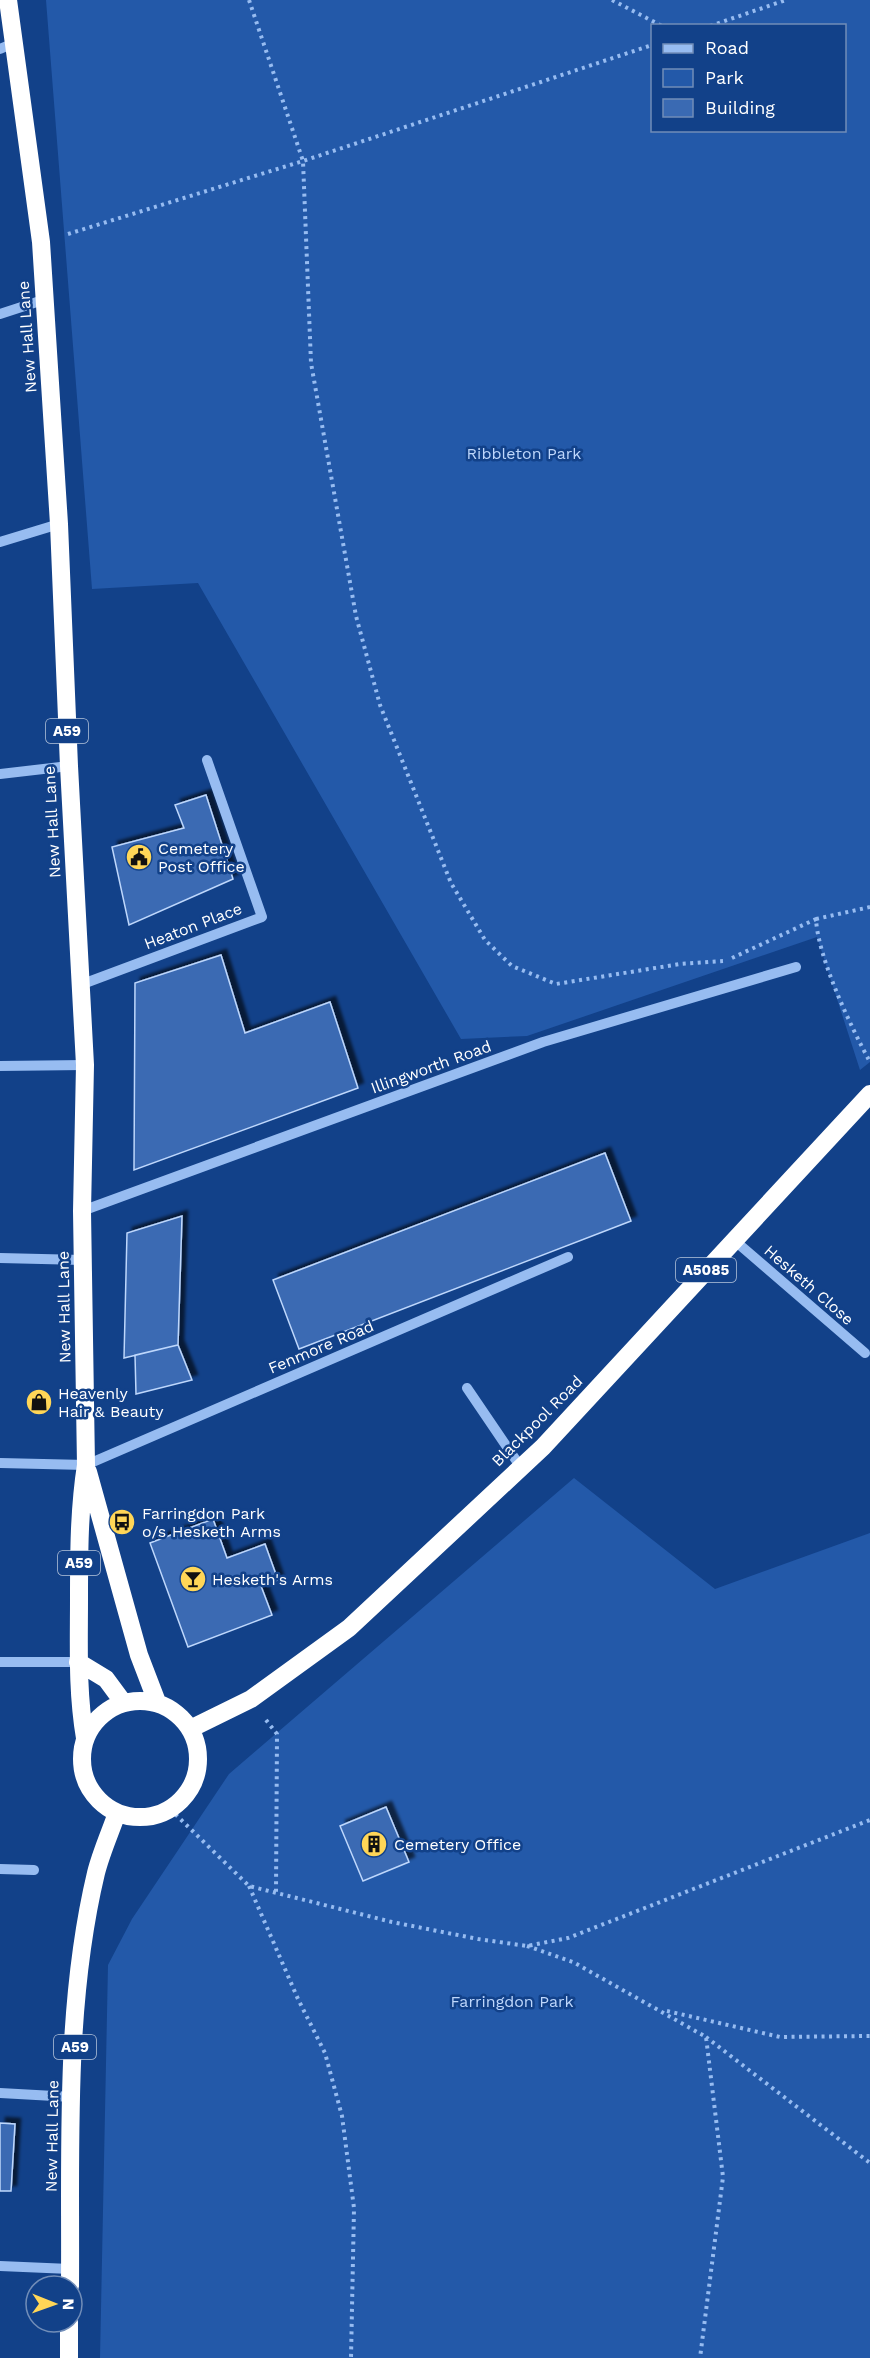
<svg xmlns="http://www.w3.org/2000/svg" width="870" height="2358" font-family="'Work Sans',sans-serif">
	<defs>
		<filter id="shadow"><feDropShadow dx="5.5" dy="-5.5" stdDeviation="1.5" flood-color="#0009"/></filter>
	</defs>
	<rect width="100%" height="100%" fill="#124189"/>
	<!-- green -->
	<path fill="#2359a9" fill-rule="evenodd" d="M46,0H870V1062L860,1070L817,937L527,1036L461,1039L198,583L92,589ZM652,26H844V130H652Z
		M574,1478L715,1589L870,1533V2358H100L108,1965L132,1919L229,1774Z"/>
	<!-- building -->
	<path fill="#3a6ab3" stroke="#bed7fc" stroke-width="1.5" filter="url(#shadow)" d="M206,795L233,879L129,925L112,847L184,828L175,805Z
		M221,955L245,1033L330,1002L358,1088L134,1170L135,983Z
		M605,1153L631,1221L299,1349L273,1280Z
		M182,1216L178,1345L124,1358L127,1233Z
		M178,1345L192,1380L136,1394L135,1355Z
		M213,1519L227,1558L265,1544L278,1580L261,1586L272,1615L188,1647L150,1543Z
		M386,1807L409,1862L363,1881L340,1826Z
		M0,2123L15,2124L11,2191H0Z"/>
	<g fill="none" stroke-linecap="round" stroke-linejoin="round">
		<!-- path -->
		<path stroke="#97bcf1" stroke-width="4" stroke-dasharray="3 4.5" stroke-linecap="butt" d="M249,0L303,161L311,363L356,616L380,705L451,883L485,940L512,966L556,984L680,964L723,961
			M612,0L662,26
			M710,26L786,0
			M68,234L303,161L652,45
			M816,919L870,907
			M732,958L816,919C818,958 851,1027 870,1062
			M266,1720L277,1734L276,1893
			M170,1809L249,1886L392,1922L478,1939L527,1946L568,1938L870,1820
			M249,1886L298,1999L325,2053L342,2116L354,2208L351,2358
			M527,1946L573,1962L706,2037L723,2177L700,2358
			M667,2011L780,2037L870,2036
			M706,2037L870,2163"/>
		<!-- minor -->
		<path stroke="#97bcf1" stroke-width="10" d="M0,49L14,43
			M0,314L43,300
			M0,542L59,524
			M0,774L69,766
			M80,985L262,917L207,760
			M0,1066L85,1065
			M82,1211L543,1042L796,967
			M734,1240L865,1353
			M0,1258L83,1260
			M467,1388L520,1466
			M0,1463L86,1465L568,1257
			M0,1662H78
			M0,1869L34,1870
			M0,2093L72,2097
			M0,2266L70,2269"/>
		<!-- highway -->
		<path stroke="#fff" stroke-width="18" d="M8,0L41,242L59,524L69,766L85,1065L82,1211L86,1465C79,1510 79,1554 79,1599C79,1646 77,1691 85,1738
			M88,1472L139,1655L157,1702
			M78,1662L106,1679L123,1702
			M82 1759a58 58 0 1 1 116 0a58 58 0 1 1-116 0Z
			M192,1728L251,1699L349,1628L543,1447L870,1094
			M70,2286C71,2150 64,2007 96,1873C101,1853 110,1833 117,1813
			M69,2358V2322"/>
	</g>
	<!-- icons -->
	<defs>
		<symbol id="civic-disc" viewBox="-11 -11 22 22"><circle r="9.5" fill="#ffd657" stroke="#124189"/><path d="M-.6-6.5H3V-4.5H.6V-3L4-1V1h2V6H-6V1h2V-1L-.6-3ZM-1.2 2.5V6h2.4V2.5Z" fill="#111"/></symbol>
		<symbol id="shop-disc" viewBox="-11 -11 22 22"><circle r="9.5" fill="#ffd657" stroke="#124189"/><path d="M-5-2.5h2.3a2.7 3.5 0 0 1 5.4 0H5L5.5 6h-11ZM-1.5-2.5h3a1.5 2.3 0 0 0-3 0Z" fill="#111"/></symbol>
		<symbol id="bus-disc" viewBox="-11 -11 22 22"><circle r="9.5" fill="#ffd657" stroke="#124189"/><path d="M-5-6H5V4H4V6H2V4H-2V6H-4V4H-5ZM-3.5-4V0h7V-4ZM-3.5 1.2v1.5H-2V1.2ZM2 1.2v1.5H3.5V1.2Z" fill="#111"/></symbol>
		<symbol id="bar-disc" viewBox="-11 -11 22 22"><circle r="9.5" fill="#ffd657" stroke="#124189"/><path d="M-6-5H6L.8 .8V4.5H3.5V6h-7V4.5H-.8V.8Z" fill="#111"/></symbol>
		<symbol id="building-disc" viewBox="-11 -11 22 22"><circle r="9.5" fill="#ffd657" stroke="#124189"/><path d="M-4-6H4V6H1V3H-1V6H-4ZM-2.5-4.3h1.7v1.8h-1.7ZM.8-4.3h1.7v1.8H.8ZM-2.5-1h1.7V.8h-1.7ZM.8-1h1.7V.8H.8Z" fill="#111"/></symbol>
	</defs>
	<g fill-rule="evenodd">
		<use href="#civic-disc" x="124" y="842" width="30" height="30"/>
		<use href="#shop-disc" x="24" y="1387" width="30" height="30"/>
		<use href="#bus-disc" x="107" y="1507" width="30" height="30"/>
		<use href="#bar-disc" x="178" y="1564" width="30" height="30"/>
		<use href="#building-disc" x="359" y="1829" width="30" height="30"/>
	</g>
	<g text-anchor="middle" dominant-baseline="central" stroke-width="5" stroke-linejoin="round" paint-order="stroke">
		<!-- shield labels -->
		<g fill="#124189" stroke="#b8c6dc" stroke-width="1.5">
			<rect x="46" y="719" width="42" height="24" rx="4.5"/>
			<rect x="676" y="1258" width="60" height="24" rx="4.5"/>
			<rect x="58" y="1551" width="42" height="24" rx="4.5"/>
			<rect x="54" y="2035" width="42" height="24" rx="4.5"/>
		</g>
		<g font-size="15" font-weight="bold" fill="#fff">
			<text x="67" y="731">A59</text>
			<text x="706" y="1270">A5085</text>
			<text x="79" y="1563">A59</text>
			<text x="75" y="2047">A59</text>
		</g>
		<!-- street labels -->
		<g font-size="16" fill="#fff" stroke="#124189">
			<text transform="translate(27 337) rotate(-94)">New Hall Lane</text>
			<text transform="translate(52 822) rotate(-93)">New Hall Lane</text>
			<text transform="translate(193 926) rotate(-21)">Heaton Place</text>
			<text transform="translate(431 1067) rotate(-20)">Illingworth Road</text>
			<text transform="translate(809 1285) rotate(41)">Hesketh Close</text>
			<text transform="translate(64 1307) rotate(-91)">New Hall Lane</text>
			<text transform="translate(321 1347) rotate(-23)">Fenmore Road</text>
			<text transform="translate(537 1421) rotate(-45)">Blackpool Road</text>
			<text transform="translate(52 2136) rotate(-89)">New Hall Lane</text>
		</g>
		<!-- park labels -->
		<g font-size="16" fill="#bed7fc" stroke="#124189">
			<text x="524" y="453">Ribbleton Park</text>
			<text x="512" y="2001">Farringdon Park</text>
		</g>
		<!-- poi labels -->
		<g font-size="16" fill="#fff" stroke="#124189" text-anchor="start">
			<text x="158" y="848">Cemetery<tspan x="158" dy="18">Post Office</tspan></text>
			<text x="58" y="1393">Heavenly<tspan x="58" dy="18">Hair &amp; Beauty</tspan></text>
			<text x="142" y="1513">Farringdon Park<tspan x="142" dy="18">o/s Hesketh Arms</tspan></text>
			<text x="212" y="1579">Hesketh's Arms</text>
			<text x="394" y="1844">Cemetery Office</text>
		</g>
	</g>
	<!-- legend -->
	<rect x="651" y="24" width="195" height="108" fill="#124189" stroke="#718db8" stroke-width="1.5"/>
	<rect x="663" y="44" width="30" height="9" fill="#97bcf1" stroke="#718db8" stroke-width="1.5"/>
	<text x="705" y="54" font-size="18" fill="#ffffff">Road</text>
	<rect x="663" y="69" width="30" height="18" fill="#2359a9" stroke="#718db8" stroke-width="1.5"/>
	<text x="705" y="84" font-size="18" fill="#ffffff">Park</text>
	<rect x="663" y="99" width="30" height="18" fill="#3a6ab3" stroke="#718db8" stroke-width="1.5"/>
	<text x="705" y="114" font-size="18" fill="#ffffff">Building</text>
	<!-- north arrow -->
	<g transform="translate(54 2304) rotate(91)"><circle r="28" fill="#124189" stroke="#718db8" stroke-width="1.5"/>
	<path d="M0-4.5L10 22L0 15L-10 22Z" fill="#ffd657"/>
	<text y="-9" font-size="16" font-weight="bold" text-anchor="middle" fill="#ffffff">N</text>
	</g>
</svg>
